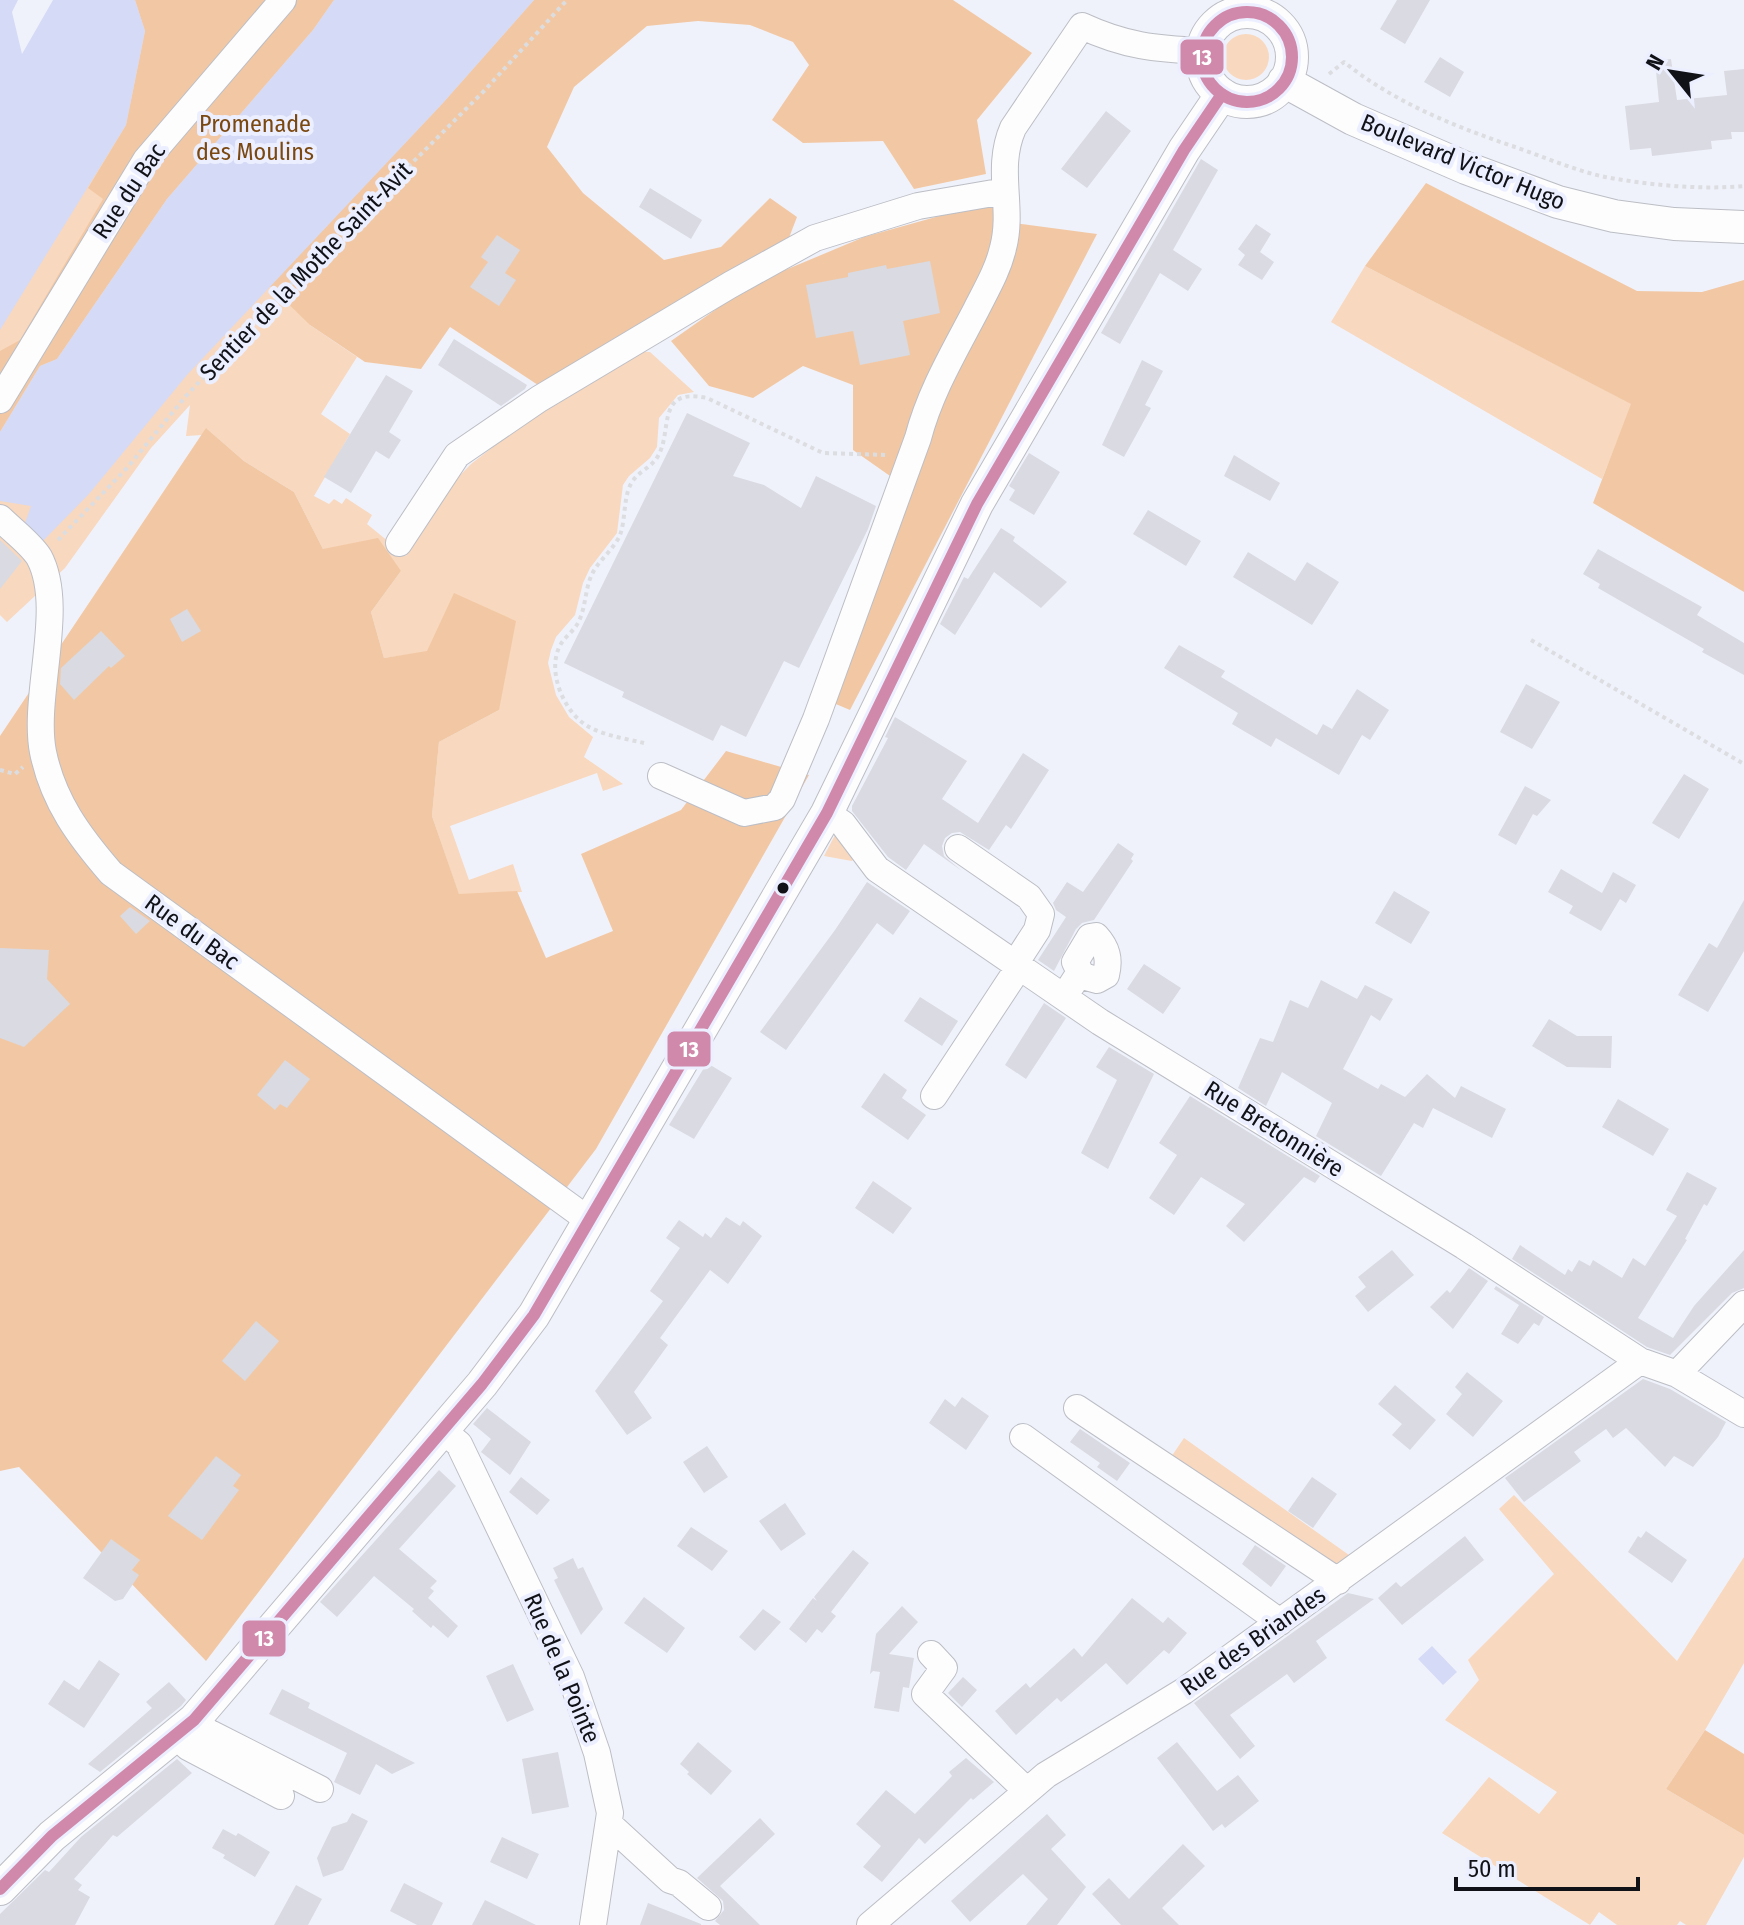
<svg xmlns="http://www.w3.org/2000/svg" width="1744" height="1925" font-family="'Fira Sans Condensed',sans-serif">
	<rect width="100%" height="100%" fill="#f0f2fb"/>
	<!-- green -->
	<path fill="#f8d8be" d="M131,0H580L310,325L357,357L321,414L350,434L314,496L329,504L334,499L342,504L346,498L372,515L367,524L406,556L442,494L471,464L543,408L629,351L650,352L694,392L678,395L659,418L657,447L650,458L629,476L623,485L617,533L590,568L583,583L575,615L556,637L551,650L548,663L556,695L569,717L593,737L584,757L623,784L603,791L597,773L450,826L469,880L513,864L522,892L459,895L432,816L439,742L499,710L427,652L384,658L371,612L401,571L323,549L294,492L244,461L207,429L202,435L186,436L190,405L151,448L65,568L7,622L0,615V320Z
		M1223 57a23 23 0 1 1 46 0a23 23 0 1 1-46 0Z
		M1365,266L1632,404L1602,479L1331,322Z
		M835,835L854,858L852,861L824,856Z
		M1184,1438L1349,1555L1332,1572L1169,1460Z
		M1514,1495L1677,1661L1744,1557V1663L1705,1730L1666,1789L1744,1835V1857L1706,1925H1686L1680,1921L1677,1925H1617L1599,1912L1590,1925L1442,1833L1489,1777L1539,1814L1557,1792L1445,1720L1479,1680L1468,1660L1554,1574L1499,1509Z"/>
	<!-- forest -->
	<path fill="#f2c8a4" d="M135,0H334L313,30L167,199L57,359L40,366L0,432V351L20,340L103,199L88,188L126,125L145,31Z
		M534,0H953L1032,53L977,120L986,174L914,189L883,141L803,143L772,120L809,65L793,42L750,25L698,21L647,26L574,87L547,147L583,193L664,260L721,247L770,198L797,217L787,243L538,385L450,327L421,369L365,362L310,325L270,286L442,104Z
		M1426,183L1637,291L1702,292L1744,280V592L1593,503L1631,404L1365,266Z
		M993,201L998,221L1097,234L850,710L831,702L910,490L853,450V385L803,366L753,398L709,386L671,341L752,284L864,237Z
		M206,428L244,461L294,492L323,549L378,538L401,571L371,612L384,658L427,651L454,593L516,621L499,710L439,742L432,816L459,894L517,891L546,958L613,931L581,854L681,810L726,751L809,775L596,1149L206,1661L19,1467L0,1471V736Z
		M1705,1730L1744,1754V1835L1666,1789Z"/>
	<!-- water -->
	<path fill="#d5daf6" d="M0,0H18L12,12L22,54L53,0H135L145,31L126,125L0,330Z
		M334,0H534L442,104L187,375L89,494L41,543L24,526L31,506L0,501V432L40,366L57,359L167,199L313,30Z
		M1432,1646L1457,1672L1443,1685L1418,1659Z"/>
	<!-- building -->
	<path fill="#d9dae2" d="M1397,0H1430L1405,44L1380,29Z
		M1440,57L1464,72L1450,97L1424,82Z
		M1671,59L1677,100L1727,95L1724,71L1744,69V132H1731L1732,139L1711,141L1712,149L1652,156L1651,148L1630,150L1625,106L1659,102L1655,61Z
		M1106,111L1131,131L1087,188L1061,169Z
		M1201,159L1218,170L1173,250L1202,269L1188,291L1160,273L1120,344L1101,333Z
		M650,188L702,220L691,239L639,207Z
		M1256,224L1271,234L1260,252L1274,262L1262,280L1238,265L1245,255L1238,249Z
		M497,235L520,250L505,273L516,280L499,306L470,287L488,262L481,257Z
		M930,261L940,313L903,321L910,355L860,365L853,331L816,338L806,285L848,277V273L886,265L887,269Z
		M454,339L527,385L525,389L501,406L438,365Z
		M1142,360L1163,371L1145,405L1151,408L1124,457L1102,445Z
		M386,375L413,391L389,432L401,440L389,459L376,451L351,493L324,477Z
		M687,413L750,443L733,476L764,485L801,508L816,476L876,506L868,529L799,668L784,661L746,737L721,725L713,741L622,697L624,692L564,663Z
		M1029,453L1060,472L1034,515L1009,500L1015,490L1009,486Z
		M1234,455L1280,483L1270,501L1224,476Z
		M1148,510L1201,541L1186,566L1133,534Z
		M1001,528L1015,537L1013,541L1067,582L1041,608L994,572L955,635L940,624L964,577L968,579Z
		M0,540L22,561L0,589Z
		M1598,549L1702,607L1697,615L1744,643V675L1702,652L1704,649L1598,588L1600,584L1583,574Z
		M1248,552L1295,581L1307,562L1339,582L1312,625L1233,577Z
		M187,609L201,631L182,642L170,619Z
		M101,631L125,656L111,668L109,666L74,700L60,684L61,668Z
		M1179,645L1225,671L1221,677L1317,735L1323,724L1332,729L1357,689L1389,710L1370,740L1362,735L1339,775L1276,738L1271,747L1232,724L1238,713L1164,668Z
		M1526,684L1560,702L1532,749L1500,732Z
		M895,717L967,761L942,799L978,823L1023,753L1049,770L1011,829L1006,825L989,850L960,832L952,833L945,838L942,846L944,856L962,871L924,844L906,870L888,857L852,811V806L888,738L885,737Z
		M1684,774L1709,789L1679,839L1652,823Z
		M1525,786L1551,800L1537,816L1533,814L1516,845L1498,835Z
		M1118,843L1134,854L1131,859L1133,861L1094,920L1082,923L1076,929L1054,971L1038,960L1066,917L1056,910L1053,903L1067,882L1083,892Z
		M1561,869L1602,893L1613,872L1636,885L1626,903L1620,899L1601,931L1569,913L1573,906L1548,892Z
		M867,882L910,911L893,935L877,923L786,1050L760,1032L835,930Z
		M1394,891L1430,912L1411,944L1375,923Z
		M1744,900V951L1708,1012L1678,995L1709,943L1717,948Z
		M130,907L150,921L136,934L120,916Z
		M0,948L49,950L47,979L70,1004L24,1047L0,1038Z
		M1144,964L1181,988L1163,1014L1127,989Z
		M1321,980L1357,999L1365,985L1393,999L1380,1021L1371,1015L1343,1069L1378,1089L1381,1084L1405,1097L1427,1074L1455,1098L1461,1086L1506,1109L1492,1138L1433,1108L1423,1128L1414,1123L1381,1176L1316,1136L1332,1103L1282,1072L1266,1106L1238,1088L1260,1038L1273,1042L1290,1000L1308,1008Z
		M920,997L958,1021L942,1046L904,1021Z
		M1044,1003L1066,1018L1026,1079L1005,1065Z
		M1549,1019L1577,1036H1612L1611,1068L1567,1067L1532,1046Z
		M1109,1047L1154,1074L1108,1169L1081,1153L1117,1080L1096,1067Z
		M285,1060L310,1079L287,1108L280,1104L275,1110L257,1095Z
		M707,1063L732,1078L694,1139L669,1125Z
		M884,1073L907,1090L902,1098L926,1115L908,1140L861,1107Z
		M1190,1096L1320,1176L1315,1183L1304,1177L1244,1242L1226,1226L1245,1204L1201,1177L1174,1215L1149,1198L1177,1155L1159,1143Z
		M1618,1099L1669,1129L1653,1156L1602,1127Z
		M1687,1172L1717,1188L1707,1206L1704,1204L1685,1239L1687,1240L1638,1318L1673,1338L1694,1306L1744,1250V1288L1732,1293L1670,1355L1647,1347L1512,1259L1520,1245L1565,1275L1568,1269L1572,1272L1579,1260L1590,1266L1593,1260L1622,1278L1633,1258L1645,1266L1677,1216L1666,1210Z
		M873,1181L912,1208L893,1234L855,1208Z
		M726,1217L740,1226L743,1221L762,1236L728,1284L710,1270L660,1338L668,1345L634,1392L652,1418L627,1435L595,1391L663,1301L650,1291L680,1248L666,1238L679,1220L703,1237L705,1233L711,1238Z
		M1392,1250L1414,1275L1368,1312L1355,1296L1366,1287L1358,1277Z
		M1469,1268L1488,1281L1453,1329L1430,1307L1447,1290L1450,1293Z
		M1496,1286L1544,1317L1539,1326L1534,1323L1518,1344L1501,1334L1519,1305L1494,1289Z
		M256,1321L279,1341L245,1381L222,1361Z
		M1467,1372L1503,1401L1473,1437L1446,1414L1462,1394L1455,1387Z
		M1643,1379L1670,1389L1726,1422L1718,1437L1693,1467L1674,1456L1665,1467L1626,1428L1613,1438L1606,1429L1574,1452L1581,1461L1524,1502L1505,1478Z
		M1395,1385L1436,1420L1410,1450L1392,1435L1402,1424L1378,1404Z
		M962,1397L989,1416L966,1450L929,1423L945,1399L955,1407Z
		M487,1408L531,1442L510,1475L481,1452L491,1439L473,1424Z
		M1080,1429L1130,1463L1117,1481L1097,1467L1100,1463L1070,1442Z
		M707,1446L728,1477L704,1493L683,1462Z
		M216,1456L241,1475L233,1486L239,1490L202,1540L168,1516Z
		M439,1470L456,1486L399,1549L437,1581L430,1588L434,1591L428,1598L458,1626L448,1638L433,1625L431,1628L412,1611L414,1609L374,1576L337,1617L320,1602Z
		M521,1477L550,1500L537,1515L509,1492Z
		M1312,1477L1337,1494L1313,1528L1288,1511Z
		M785,1503L806,1534L781,1551L759,1521Z
		M691,1527L728,1551L712,1571L677,1546Z
		M1646,1531L1687,1560L1672,1583L1628,1552L1638,1536L1641,1538Z
		M1465,1536L1484,1560L1402,1625L1378,1598L1396,1582L1401,1587Z
		M111,1539L140,1560L132,1570L139,1575L123,1599L115,1601L83,1578Z
		M1255,1545L1286,1566L1271,1587L1242,1564Z
		M853,1550L869,1563L831,1612L836,1616L822,1633L817,1629L806,1643L789,1629L813,1598L817,1601L814,1597Z
		M573,1558L578,1569L583,1567L603,1609L581,1635L554,1580L558,1578L553,1568Z
		M1348,1593L1374,1599L1316,1641L1327,1658L1294,1683L1287,1674L1230,1715L1255,1746L1240,1759L1194,1703Z
		M644,1597L685,1628L667,1653L624,1623Z
		M1132,1598L1163,1623L1168,1617L1187,1633L1169,1654L1164,1650L1127,1685L1106,1663L1061,1702L1057,1698L1016,1735L995,1711L1026,1683L1030,1688L1074,1648L1082,1657Z
		M902,1606L918,1622L889,1654L914,1658L909,1688L903,1687L899,1712L874,1708L880,1672L873,1671L870,1674L876,1634Z
		M763,1609L781,1622L755,1651L739,1637Z
		M99,1660L120,1674L84,1728L48,1704L64,1680L79,1690Z
		M513,1664L534,1710L507,1722L486,1676Z
		M963,1677L977,1690L962,1707L948,1693Z
		M169,1682L186,1700L181,1706L100,1772L88,1764L152,1708L146,1702Z
		M282,1689L310,1703L308,1708L415,1763L392,1774L376,1764L360,1795L334,1782L347,1753L269,1714Z
		M698,1742L732,1771L711,1795L687,1774L689,1772L680,1764Z
		M1177,1742L1217,1791L1238,1775L1259,1801L1225,1828L1222,1824L1213,1831L1157,1758Z
		M558,1752L569,1807L532,1814L522,1759Z
		M966,1758L994,1782L973,1800L971,1798L925,1844L919,1838L882,1882L863,1867L881,1846L856,1824L886,1790L915,1814L952,1776L949,1772Z
		M177,1759L192,1773L117,1837L113,1835L74,1879L82,1885L78,1890L90,1897L75,1925H0V1914L45,1870L49,1872L81,1837Z
		M352,1813L368,1821L343,1870L323,1877L317,1858L332,1827L347,1822Z
		M1047,1814L1066,1835L1051,1849L1086,1887L1057,1925H1026L1048,1899L1023,1874L970,1922L951,1901Z
		M760,1818L775,1834L720,1886L760,1925H720L715,1921L724,1910L723,1901L697,1878Z
		M223,1829L236,1836L238,1833L270,1852L255,1877L223,1858L225,1855L212,1848Z
		M502,1837L539,1854L527,1879L490,1862Z
		M1183,1844L1205,1866L1162,1908L1179,1925H1121L1092,1894L1109,1878L1129,1899Z
		M404,1883L443,1903L432,1925H417L390,1911Z
		M296,1885L322,1899L308,1925H274Z
		M485,1900L536,1925H472Z
		M648,1903L701,1924V1925H640Z"/>
	<g fill="none" stroke-linecap="round" stroke-linejoin="round">
		<defs>
			<path id="minor" d="M0,400L146,160L283,0
				M0,518C12,530 30,543 39,557C66,607 32,696 43,752C53,801 79,836 111,873L590,1221
				M399,543L457,455L539,399L730,285L815,238L918,206L1005,191
				M661,776L744,813L775,807L782,799L816,719L918,438C930,392 954,352 976,310C986,290 998,270 1003,248C1014,207 995,169 1013,128L1082,26C1125,46 1156,49 1202,51
				M827,813L843,824L877,869L1100,1022L1464,1246L1640,1361L1677,1374L1744,1414
				M958,848L1029,897L1041,914L1037,930L1015,964
				M1064,997L1080,972L1075,962L1090,937L1096,936C1107,948 1110,959 1106,975L1097,980L1079,975
				M934,1096L1019,967
				M1677,1374L1744,1304
				M1077,1408L1338,1581
				M443,1431L459,1444L571,1677L597,1753L610,1813L593,1925
				M1023,1437L1280,1622
				M931,1654L944,1668L925,1694L1027,1791
				M194,1720L208,1732L320,1789
				M175,1735L188,1747L281,1796
				M609,1824L670,1880L679,1883L708,1907
				M870,1925L1046,1775L1184,1691L1640,1361"/>
			<path id="major" d="M1202 57a45 45 0 1 1 90 0a45 45 0 1 1-90 0Z
				M1284,81L1353,119L1466,168L1558,202L1614,216L1674,224L1744,227
				M0,1889L52,1836L194,1720L482,1384L534,1315L827,813L977,504L1184,150L1222,94"/>
		</defs>
		<!-- minor casing -->
		<use href="#minor" stroke="#bcbec5" stroke-width="28"/>
		<!-- major casing -->
		<use href="#major" stroke="#bcbec5" stroke-width="34"/>
		<!-- path -->
		<path stroke="#dcdde0" stroke-width="4" stroke-dasharray="4 4" stroke-linecap="butt" d="M1329,74L1344,62C1394,102 1451,125 1512,146C1542,156 1573,170 1605,177C1650,185 1698,190 1744,186
			M58,540L127,468L186,396L292,283L484,91L567,0
			M1531,640L1744,764
			M644,743C627,739 607,736 591,728C566,716 548,676 558,650C562,638 574,632 579,621C586,606 585,589 592,574C599,560 614,549 620,535C626,519 623,496 632,482C639,471 652,467 658,456C673,431 655,387 707,398L823,453L885,455
			M0,770L15,774L23,767"/>
		<!-- minor -->
		<use href="#minor" stroke="#fdfdfe" stroke-width="26"/>
		<!-- major -->
		<use href="#major" stroke="#fdfdfe" stroke-width="32"/>
		<defs>
			<path id="bus-1" d="M1202 57a45 45 0 1 1 90 0a45 45 0 1 1-90 0Z
				M0,1889L52,1836L194,1720L482,1384L534,1315L827,813L977,504L1184,150L1222,94"/>
		</defs>
		<!-- bus-1 casing -->
		<use href="#bus-1" stroke="#ecefff" stroke-width="18"/>
		<!-- bus-1 -->
		<use href="#bus-1" stroke="#d189ab" stroke-width="12"/>
	</g>
	<!-- markers -->
	<circle fill="#111218" stroke="#ecefff" stroke-width="3" cx="783" cy="888" r="7"/>
	<g text-anchor="middle" dominant-baseline="central" stroke-width="8" stroke-linejoin="round" paint-order="stroke">
		<!-- park labels -->
		<g font-size="24" fill="#7a4810" stroke="#ecefff">
			<text x="255" y="124">Promenade<tspan x="255" dy="28">des Moulins</tspan></text>
		</g>
		<!-- street labels -->
		<g font-size="24" fill="#111218" stroke="#ecefff">
			<text transform="translate(1463 162) rotate(22)">Boulevard Victor Hugo</text>
			<text transform="translate(129 191) rotate(-56)">Rue du Bac</text>
			<text transform="translate(306 271) rotate(-46)">Sentier de la Mothe Saint-Avit</text>
			<text transform="translate(192 932) rotate(36)">Rue du Bac</text>
			<text transform="translate(1274 1129) rotate(32)">Rue Bretonnière</text>
			<text transform="translate(1253 1641) rotate(-35)">Rue des Briandes</text>
			<text transform="translate(562 1668) rotate(67)">Rue de la Pointe</text>
		</g>
	</g>
	<g stroke="#ecefff" stroke-width="3">
		<rect x="1179" y="38" width="46" height="38" rx="8" fill="#d189ab"/>
		<rect x="666" y="1030" width="46" height="38" rx="8" fill="#d189ab"/>
		<rect x="241" y="1619" width="46" height="39" rx="8" fill="#d189ab"/>
	</g>
	<g font-size="22" text-anchor="middle" font-weight="bold" fill="#fff">
		<text x="1202" y="65">13</text>
		<text x="689" y="1057">13</text>
		<text x="264" y="1646">13</text>
	</g>
	<!-- north arrow -->
	<g transform="translate(1672 72) rotate(300)" stroke="#ecefff" stroke-width="6" paint-order="stroke">
	<path d="M0-6L14 30L0 20L-14 30Z" fill="#111218"/>
	<text y="-12" font-size="22" font-weight="bold" text-anchor="middle" fill="#111218">N</text>
	</g>
	<!-- scale -->
	<path d="M1456 1877v12h182v-12" fill="none" stroke="#111218" stroke-width="4"/>
	<text x="1468" y="1877" font-size="24" fill="#111218" stroke="#ecefff" stroke-width="6" paint-order="stroke">50 m</text>
</svg>
